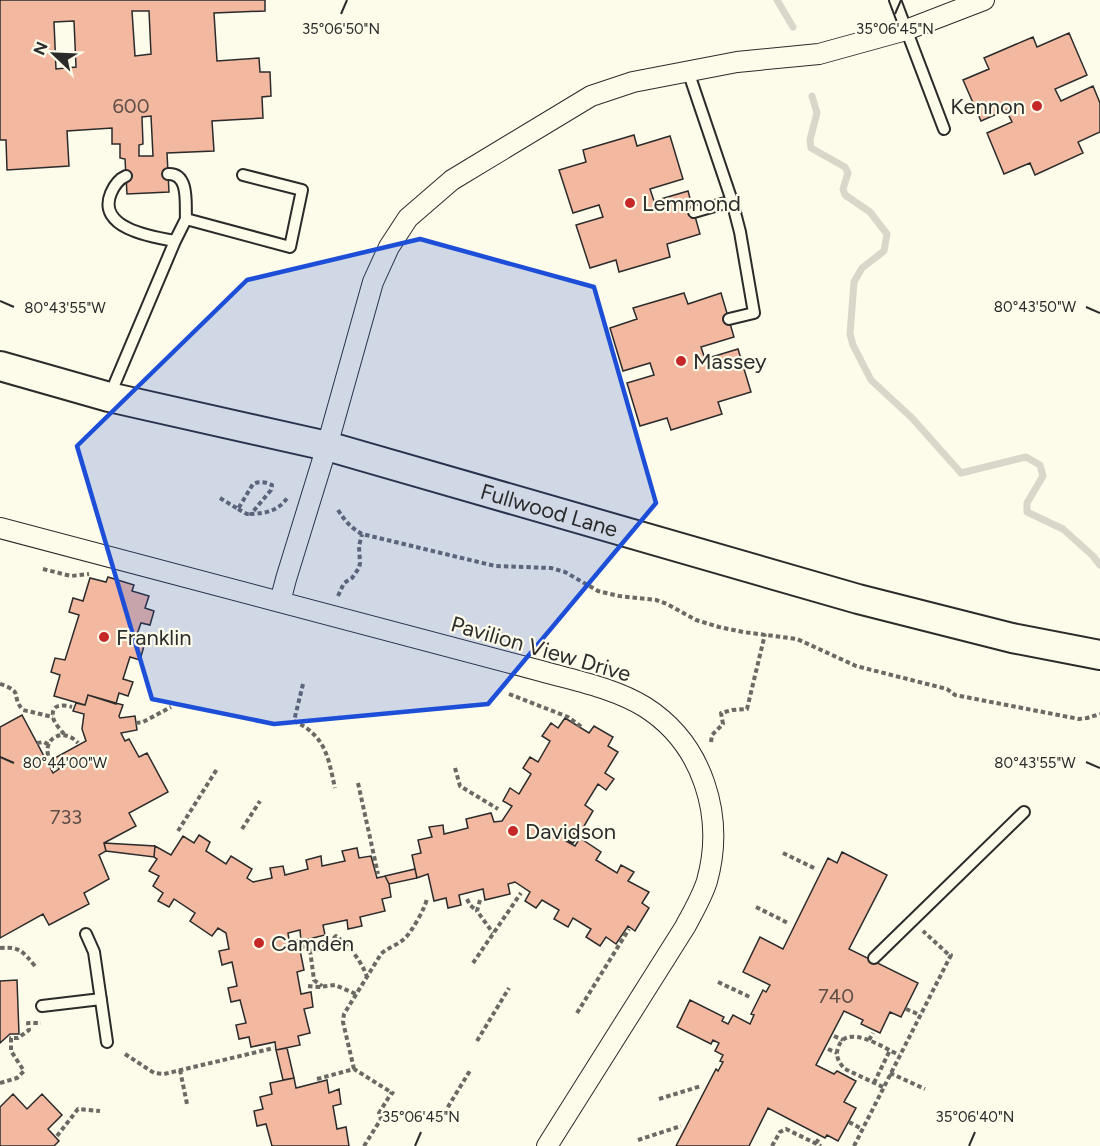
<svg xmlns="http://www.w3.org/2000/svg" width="1100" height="1146" font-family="Figtree,sans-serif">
	<rect width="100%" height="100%" fill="#fdfbea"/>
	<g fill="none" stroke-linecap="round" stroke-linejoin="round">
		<!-- stream -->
		<path stroke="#d8d7c9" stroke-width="7" d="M777,0L793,27
			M812,96L817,113L810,140L811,148L845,167L848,173L843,189L845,195L870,212L887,234L884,251L862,268L854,282L850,334L853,345L871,380L912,418L961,473L1026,457L1040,465L1043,476L1027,503V512L1063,529L1093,556L1100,565"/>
	</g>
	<!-- building -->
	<path fill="#f2b8a0" stroke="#2b2b2b" stroke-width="1.5" fill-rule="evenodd" d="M0,0H265V11L214,13L217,61L259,58L260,72H270L271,96L262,97L263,118L212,121L214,151L167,153L169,192L127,194L125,159L120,158V144H112V128L67,131L69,166L7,170L6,140H0ZM132,11H149L151,54L135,56ZM74,21L76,67L56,69L54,22ZM151,116L153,156H139V145L143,144L142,117Z
		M1069,33L1087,75L1055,89L1061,101L1093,86L1100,103V132L1078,142L1083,153L1035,175L1030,163L1004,174L987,133L1012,122L1006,110L981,121L963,80L989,69L984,58L1033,37L1037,47Z
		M634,135L637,146L670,136L683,179L650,189L654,201L688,191L700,234L667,244L670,257L619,272L616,260L590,268L576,225L603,217L599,205L573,213L559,170L586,162L583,150Z
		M684,293L688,304L721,293L734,337L701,347L705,359L738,349L751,392L718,402L722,414L671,430L667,418L640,426L627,383L654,375L650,363L623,371L610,328L637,319L633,308Z
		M108,577L134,585L132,591L149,596L145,608L154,611L150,625L141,623L134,643L144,646L140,660L130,657L123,679L133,682L128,696L119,693L116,704L88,695L85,705L54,696L60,675L51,672L55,658L65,660L79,615L69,612L73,598L83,601L90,578L106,582Z
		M88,695L123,705L119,716L120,718L135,716L137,730L121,733L125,741L129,739L139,757L147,753L168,792L129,813L136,826L104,843L106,851L99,855L109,879L84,893L89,904L49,925L43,914L0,938V727L22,715L53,773L59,769L53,759L86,741L82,729L84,714L73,711L76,703L85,705Z
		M565,718L589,733L594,726L613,737L608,746L618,752L605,773L614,779L606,790L598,784L585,805L593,811L580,833L571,828L564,840L575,846L580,838L601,852L596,860L617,873L621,865L634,872L628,881L649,892L642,903L649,908L635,931L628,926L616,944L606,937L600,946L586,937L591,929L573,918L568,927L554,919L559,910L542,900L536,908L525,901L530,892L515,882L508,884L510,894L485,900L483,889L459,895L461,905L448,908L446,898L434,901L428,874L417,878L412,855L421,853L418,840L432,837L429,827L443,825L444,834L468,828L466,819L491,813L494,822L502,821L512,806L503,801L510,788L519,794L531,774L523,768L530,757L538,762L550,741L542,736L551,723L558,728Z
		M569,831L579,836L573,843L565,839Z
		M199,835L210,842L206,851L226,864L231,856L252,869L247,878L253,882L272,878L270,868L283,866L285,875L308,869L306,860L321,856L322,866L345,861L342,851L357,848L359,858L371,856L377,878L385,876L389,884L391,897L382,899L385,911L360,917L362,926L348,929L347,920L323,925L325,935L301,941L300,930L288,933L290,946L299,945L304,970L297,972L301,994L311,992L313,1007L304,1009L310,1033L298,1036L300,1045L276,1050L275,1042L251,1047L249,1037L239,1039L236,1025L246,1023L240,1000L231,1002L228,988L237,986L232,962L222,965L219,951L229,949L226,933L218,928L212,936L190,921L195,913L174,899L169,907L158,901L163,893L153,886L159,876L149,871L157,859L154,857L155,846L171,855L183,836L194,843Z
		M104,843L155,846L154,857L106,851Z
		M842,852L887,875L849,949L918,983L901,1017L890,1012L880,1033L861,1024L863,1020L844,1011L816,1065L834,1074L837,1071L856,1081L844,1102L856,1108L838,1141L827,1135L825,1138L768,1108L749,1146H676L716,1069L718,1071L723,1062L720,1061L723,1055L715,1051L719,1043L713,1040L711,1044L677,1027L690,1000L724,1017L722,1021L728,1024L733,1015L750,1024L754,1015L751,1014L763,990L766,992L770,985L743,972L760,937L783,949L828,858L837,863Z
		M415,869L417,878L389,884L385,876Z
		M17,980L19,1034H10L0,1043V981Z
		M287,1048L294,1078L283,1080L276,1050Z
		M294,1078L296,1088L327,1080L329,1093L339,1089L341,1104L333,1106L337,1129L346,1127L349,1146H272L266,1124L257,1126L254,1111L263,1109L260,1097L272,1094L270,1083Z
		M13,1094L27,1109L42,1094L62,1115L48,1129L59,1141L54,1146H0V1107Z"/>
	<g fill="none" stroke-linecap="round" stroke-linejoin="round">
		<defs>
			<path id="lane" d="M895,0L944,129
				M688,71L732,201L740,232L754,313L729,319
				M168,174C190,173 185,205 186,219
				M126,176C119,179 114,186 111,193C96,228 152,237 175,241
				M694,212L732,201
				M109,397L175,241L186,219L290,247L302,190L243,175
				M86,934L94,952L107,1042
				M874,958L1024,812
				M42,1006L101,999"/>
			<path id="street" d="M0,528L541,671C576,681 614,688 645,707C703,744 725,816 707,881C702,897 693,912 685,927L547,1146
				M280,602L286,579L327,446L373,282L389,247L408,218L452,180L591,96L633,82L737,62L819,54L906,30L984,0"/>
			<g id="secondary">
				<path id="s1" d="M0,366L109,397L327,446L858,599L1012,638L1100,655"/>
			</g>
		</defs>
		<!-- lane casing -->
		<use href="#lane" stroke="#2b2b2b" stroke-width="14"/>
		<!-- street casing -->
		<use href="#street" stroke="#2b2b2b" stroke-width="22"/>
		<!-- secondary casing -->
		<use href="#secondary" stroke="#2b2b2b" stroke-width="32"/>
		<!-- path -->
		<path stroke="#6a6964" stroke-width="4" stroke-dasharray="4.5 3" stroke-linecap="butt" d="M220,498L238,509L253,484C259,481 266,482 272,485L271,490L251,514C268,513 278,511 288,497
			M238,509L247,514H251
			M338,510C345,521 351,528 362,534L495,566L551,568L565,572L598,591L619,596L656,600L667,604L696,620L719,627L743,632L797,639L856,666L947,689L955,695L1079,719L1087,718L1100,714
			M43,569L71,576L89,574
			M338,596L344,583L352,578L359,568L360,563L359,546L362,534
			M0,684C25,692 10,696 23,710L53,717
			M303,684L294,721C326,736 328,757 335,788
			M509,694L568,717L583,728
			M136,723L143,722L171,707
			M64,734C60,729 53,722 53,716C51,703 65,705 72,707
			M711,742L712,735L723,724L721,713L732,710L747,709L765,634
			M37,743L44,742L49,745
			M455,768L460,786L498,809
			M55,769C53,765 49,760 48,755C44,736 65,728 78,743
			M358,783L378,874
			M242,829L260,801
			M178,831L217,769
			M783,853L816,869
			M467,899L470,905L477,911
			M480,900L477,911L493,933
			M756,907L788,923
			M296,940C300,943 304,948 308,950C319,954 329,943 336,936C350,947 361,960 367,977
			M0,948C20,946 23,952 35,966
			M310,950L314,980L322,986
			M473,963L521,893
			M718,982L752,998
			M308,986L319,987L335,985L356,994
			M906,1009L920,1015
			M577,1013L629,929
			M834,1036L843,1040
			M869,1040L873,1033
			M477,1041L509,988
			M828,1049L837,1053
			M125,1054L154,1073L164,1074L274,1048
			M354,1069L343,1022L344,1014L381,954C388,947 399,945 406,937C412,931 426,907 427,898
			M180,1070L187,1104
			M890,1073L925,1089
			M317,1079L354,1069L394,1094
			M0,1083L17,1078L24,1071L11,1051V1038H18L29,1030L28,1023H41
			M874,1083L890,1050
			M883,1087L845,1069C839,1063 835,1056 838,1048C846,1022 884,1048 899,1055
			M659,1099L701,1086
			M440,1120L471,1069
			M849,1122L862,1129
			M57,1136L78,1109L100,1111
			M638,1140L681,1126
			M816,1143L820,1137
			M364,1146L381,1119L379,1113L392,1092
			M772,1146L780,1132L786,1129L821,1146
			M854,1146L951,955L948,954L923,931"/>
		<!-- lane -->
		<use href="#lane" stroke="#fdfbea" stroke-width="10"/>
		<!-- street -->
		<use href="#street" stroke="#fdfbea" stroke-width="20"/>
		<!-- secondary -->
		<use href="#secondary" stroke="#fdfbea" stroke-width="28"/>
	</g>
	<!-- marked area -->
	<path fill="#1d4ed8" fill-opacity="0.2" stroke="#1d4ed8" stroke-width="4.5" stroke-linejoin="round" d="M420,239L594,287L656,503L488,704L274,724L152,699L77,446L247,280Z"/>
	<!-- ticks -->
	<path fill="none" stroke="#2b2b2b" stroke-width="2" d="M341,14L347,0M895,14L901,0M0,301L14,307M1086,307L1100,313M0,757L14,763M1086,762L1100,768M415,1146L421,1132M969,1146L975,1132"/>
	<!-- markers -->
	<g fill="#c62828" stroke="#fdfbea" stroke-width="2">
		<circle cx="1037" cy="106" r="6"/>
		<circle cx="630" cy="203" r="6"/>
		<circle cx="681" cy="361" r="6"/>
		<circle cx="104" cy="637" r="6"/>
		<circle cx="513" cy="831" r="6"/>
		<circle cx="259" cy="943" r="6"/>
	</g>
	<g text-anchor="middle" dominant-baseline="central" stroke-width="4.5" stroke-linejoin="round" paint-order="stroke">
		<!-- number labels -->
		<g font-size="20" fill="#5d4e48">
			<text x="131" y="106">600</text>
			<text x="66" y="817">733</text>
			<text x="836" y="996">740</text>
		</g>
		<!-- poi labels -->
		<g font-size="22" fill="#2b2b2b" stroke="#fdfbea" text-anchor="start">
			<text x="1025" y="106" text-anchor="end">Kennon</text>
			<text x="642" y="203">Lemmond</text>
			<text x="693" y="361">Massey</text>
			<text x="116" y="637">Franklin</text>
			<text x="525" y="831">Davidson</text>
			<text x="271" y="943">Camden</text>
		</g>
		<!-- street labels -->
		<g font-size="22" fill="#2b2b2b" stroke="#fdfbea">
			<text stroke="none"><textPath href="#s1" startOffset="568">Fullwood Lane</textPath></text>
			<text transform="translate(541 649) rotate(16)">Pavilion View Drive</text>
		</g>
	</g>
	<g font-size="15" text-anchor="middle" fill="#2b2b2b" stroke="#fdfbea" stroke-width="4.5" stroke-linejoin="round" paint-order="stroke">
		<text x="341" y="34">35°06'50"N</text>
		<text x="895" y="34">35°06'45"N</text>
		<text x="1035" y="312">80°43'50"W</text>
		<text x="65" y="313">80°43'55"W</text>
		<text x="1035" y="768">80°43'55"W</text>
		<text x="65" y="768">80°44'00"W</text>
		<text x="421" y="1122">35°06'45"N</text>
		<text x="975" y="1122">35°06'40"N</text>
	</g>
	<!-- north arrow -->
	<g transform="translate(54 54) rotate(293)" stroke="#fdfbea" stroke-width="4.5" paint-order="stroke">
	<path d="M0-4.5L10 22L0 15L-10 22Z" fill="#2b2b2b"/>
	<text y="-9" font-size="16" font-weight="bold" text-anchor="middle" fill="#2b2b2b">N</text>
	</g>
</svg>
